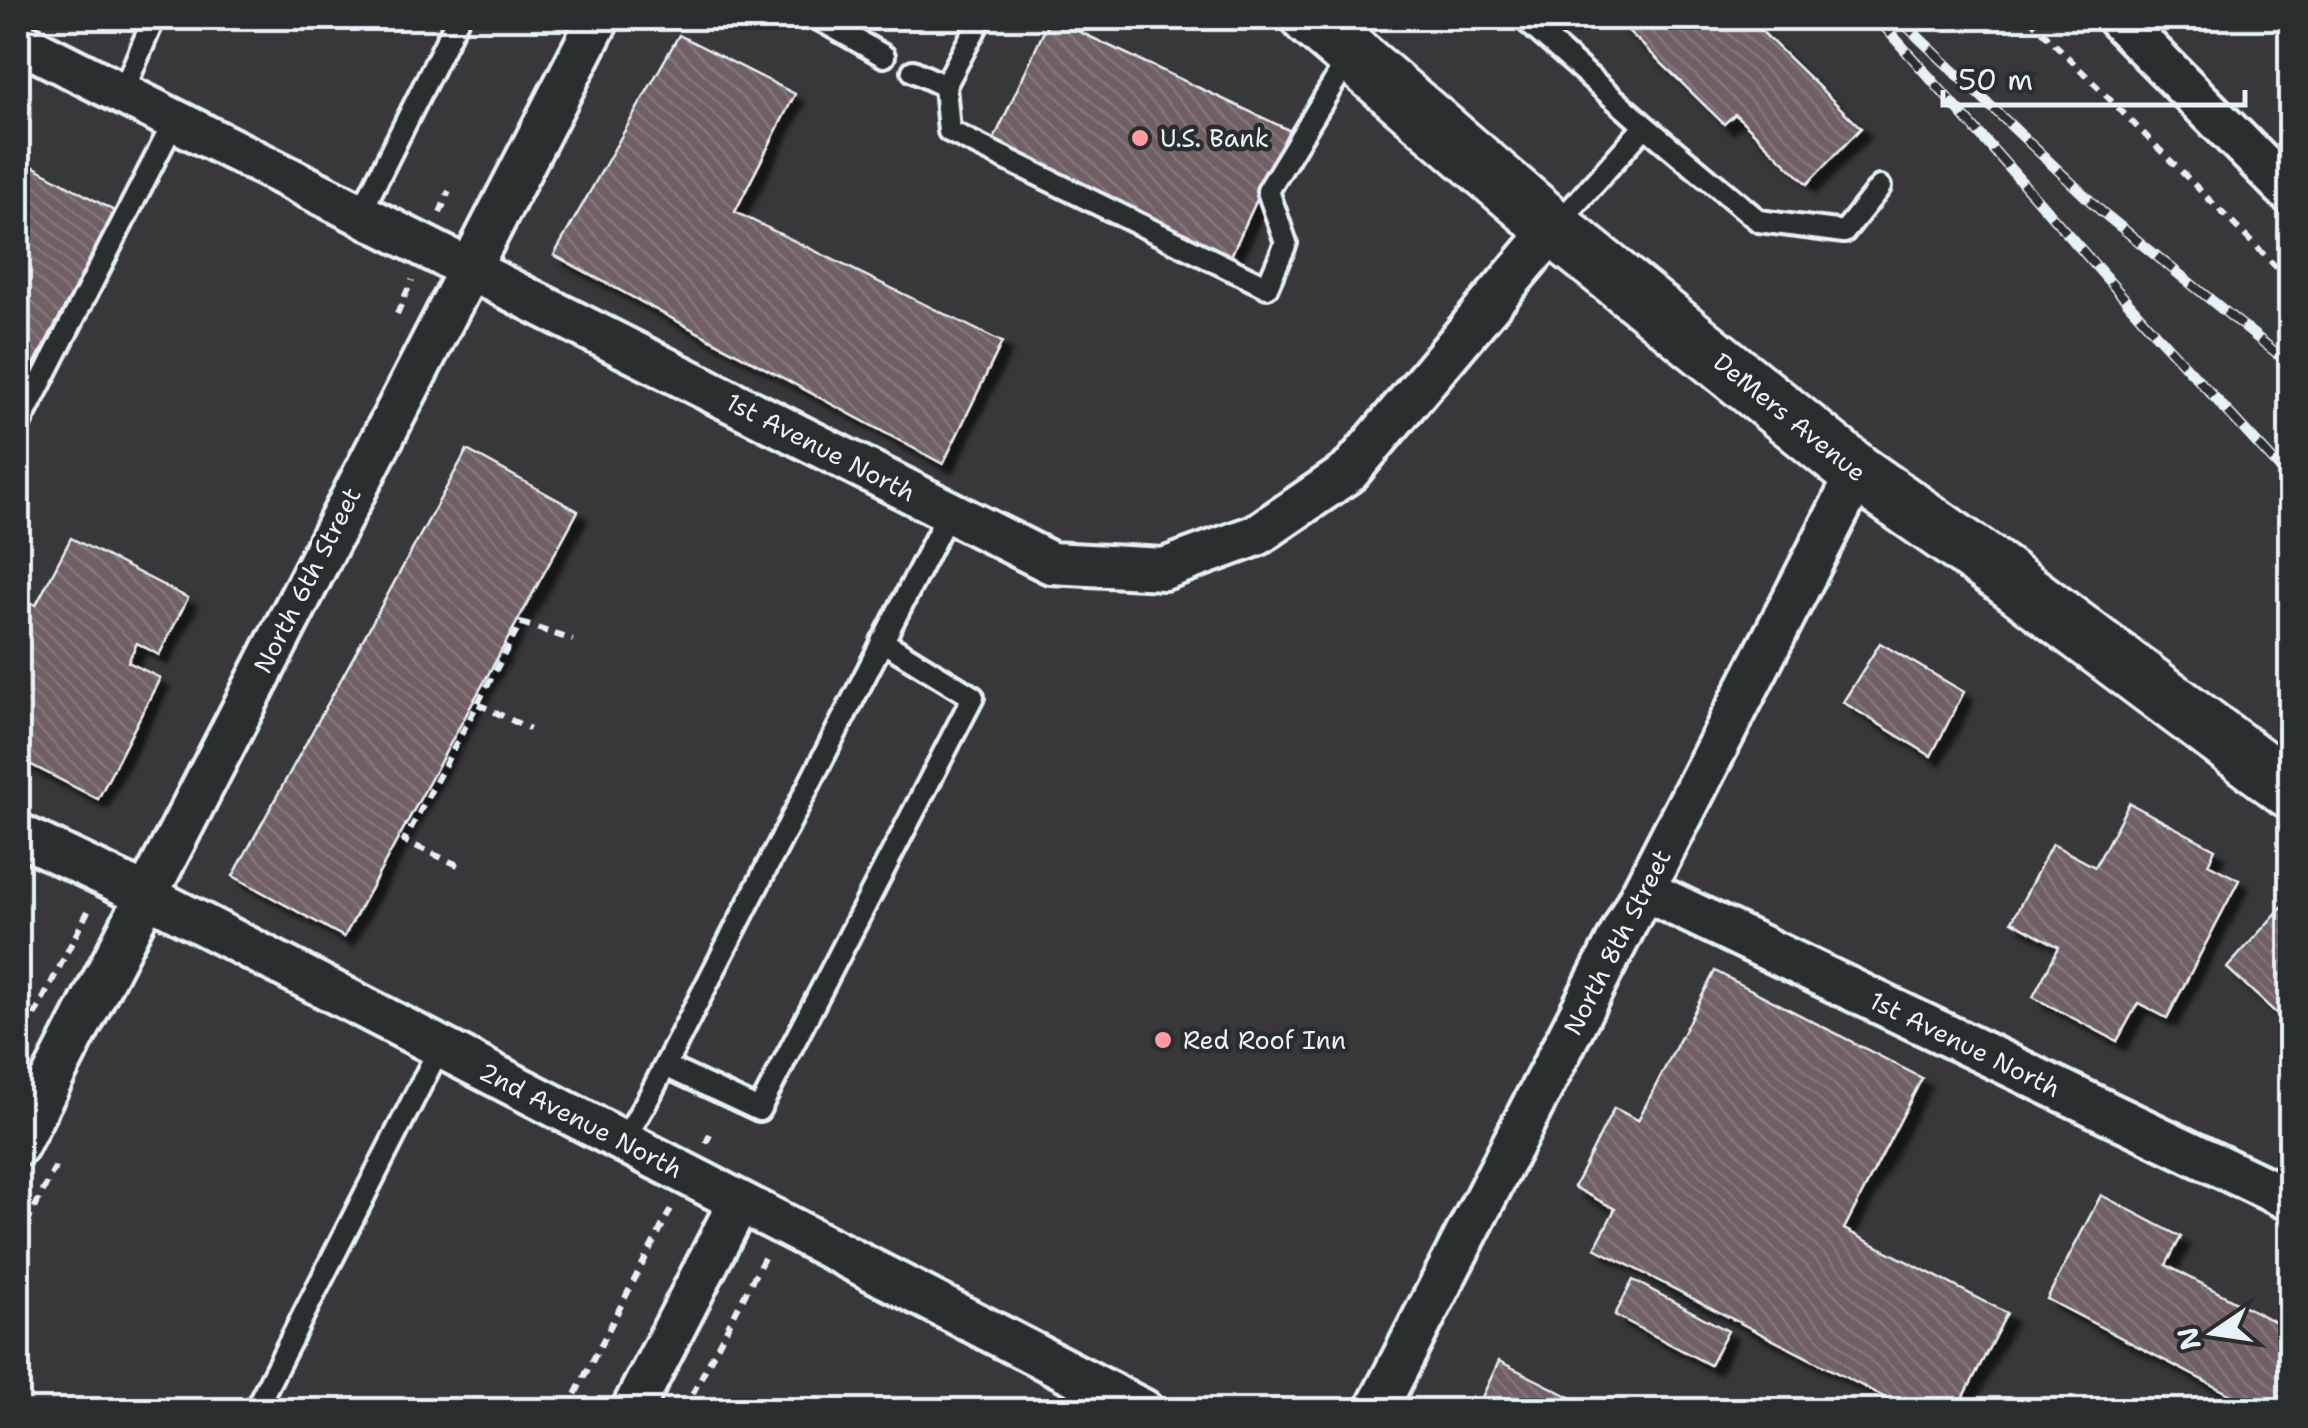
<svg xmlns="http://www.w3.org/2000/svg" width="2308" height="1428" font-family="'Shantell Sans',sans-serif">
	<defs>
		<pattern id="building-back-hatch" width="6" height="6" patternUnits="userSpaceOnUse" patternTransform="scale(2.5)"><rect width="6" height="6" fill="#705e64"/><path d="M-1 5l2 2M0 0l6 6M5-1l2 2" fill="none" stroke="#84767b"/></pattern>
		<filter id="shadow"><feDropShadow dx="9" dy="9" stdDeviation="2.5" flood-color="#0009"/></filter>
	</defs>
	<rect width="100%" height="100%" fill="#383739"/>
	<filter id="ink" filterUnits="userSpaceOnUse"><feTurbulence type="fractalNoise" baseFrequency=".01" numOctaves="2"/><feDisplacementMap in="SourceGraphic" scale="20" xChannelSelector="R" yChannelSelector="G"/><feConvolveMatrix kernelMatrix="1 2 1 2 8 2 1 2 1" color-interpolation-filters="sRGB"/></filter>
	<g filter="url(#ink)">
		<!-- building -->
		<path fill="url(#building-back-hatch)" stroke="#e8f1f8" stroke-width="2.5" filter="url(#shadow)" d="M1050,18L1289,130L1230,258L991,146Z
			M1619,18H1748L1861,128L1807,184L1735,114L1724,124L1617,20Z
			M679,35L795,94L735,212L1002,342L943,464L554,255Z
			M18,158L116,212L18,394Z
			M467,450L578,511L344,937L233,876Z
			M71,538L188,598L159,655L137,643L128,662L160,678L98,799L18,758V596L36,605Z
			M1880,643L1964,692L1931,756L1843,702Z
			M2129,803L2215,849L2208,864L2239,880L2167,1018L2138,1003L2117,1041L2033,997L2059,947L2012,921L2052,844L2095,867Z
			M2290,898V1026L2227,968Z
			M1715,971L1922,1078L1844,1229L2007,1313L1957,1410H1909L1595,1248L1615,1209L1574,1187L1614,1108L1638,1120Z
			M2101,1195L2181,1237L2166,1265L2290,1330V1410H2260L2047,1299Z
			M1633,1280L1728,1331L1710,1365L1615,1315Z
			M1499,1361L1596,1410H1476Z"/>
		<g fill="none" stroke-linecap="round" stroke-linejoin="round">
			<defs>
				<path id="service" d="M817,18L884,56
					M981,18L945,86L949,131L1267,287L1286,243L1268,191L1350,56
					M1523,18L1645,126L1759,221L1844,232L1880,187
					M913,71L945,86
					M122,94L154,18
					M360,214L458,18
					M1556,226L1645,126
					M18,427L175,120
					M665,1066L759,1110L973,697L882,641
					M623,1142L650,1095L949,512
					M255,1410L440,1047"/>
				<path id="minor" d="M2117,18L2290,193
					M18,41L1051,563L1164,569L1257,535L1349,472L1554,228
					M18,834L144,894L1143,1410
					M1644,890L2286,1198
					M18,1145L599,18
					M632,1410L739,1202
					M1376,1410L1858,473"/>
				<path id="secondary" d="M1310,18L1554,228L1858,473L2001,573L2290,790"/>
			</defs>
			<!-- service casing -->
			<use href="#service" stroke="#e8f1f8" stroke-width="28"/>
			<!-- minor casing -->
			<use href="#minor" stroke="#e8f1f8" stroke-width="48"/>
			<!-- secondary casing -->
			<use href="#secondary" stroke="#e8f1f8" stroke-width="62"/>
			<!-- path -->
			<path stroke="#e8f1f8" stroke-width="6" stroke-dasharray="10 8" stroke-linecap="butt" d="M2029,18L2290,281
				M440,213L449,191
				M397,314L412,280
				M478,704L530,729
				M458,865L404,841L521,623L573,640
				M18,1048L88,911
				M706,1143L713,1128
				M18,1240L56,1166
				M567,1410L672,1207
				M684,1410L765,1256"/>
			<!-- service -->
			<use href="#service" stroke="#2a2d2e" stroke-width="20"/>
			<!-- minor -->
			<use href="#minor" stroke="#2a2d2e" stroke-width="40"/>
			<!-- secondary -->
			<use href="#secondary" stroke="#2a2d2e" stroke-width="55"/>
			<defs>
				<path id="rail" d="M1877,18L2155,333L2290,479
					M1898,18L2101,211L2290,364"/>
			</defs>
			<!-- rail casing -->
			<use href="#rail" stroke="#e8f1f8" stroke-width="11"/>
			<!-- rail -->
			<use href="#rail" stroke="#2a2d2e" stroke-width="8" stroke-dasharray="22" stroke-linecap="butt"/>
		</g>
	</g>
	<!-- markers -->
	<g fill="#ff9aa2" stroke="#2a2d2e" stroke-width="4">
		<circle cx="1140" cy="138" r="10"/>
		<circle cx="1163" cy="1040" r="10"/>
	</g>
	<g text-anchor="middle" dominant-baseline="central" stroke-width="9" stroke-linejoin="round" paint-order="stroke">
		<!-- poi labels -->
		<g font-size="25" fill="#e8f1f8" stroke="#2a2d2e" text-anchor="start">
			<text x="1160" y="138">U.S. Bank</text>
			<text x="1183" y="1040">Red Roof Inn</text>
		</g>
		<!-- street labels -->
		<g font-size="25" fill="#e8f1f8" stroke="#2a2d2e">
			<text transform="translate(1790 417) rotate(39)">DeMers Avenue</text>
			<text transform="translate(821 447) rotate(27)">1st Avenue North</text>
			<text transform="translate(307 580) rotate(-63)">North 6th Street</text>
			<text transform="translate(1617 942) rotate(-63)">North 8th Street</text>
			<text transform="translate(1965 1044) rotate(26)">1st Avenue North</text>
			<text transform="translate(581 1120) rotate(27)">2nd Avenue North</text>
		</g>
	</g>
	<!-- margin -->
	<rect width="2308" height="1428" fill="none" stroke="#2a2d2e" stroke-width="60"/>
	<rect x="30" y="30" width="2248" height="1368" fill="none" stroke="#e8f1f8" stroke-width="4" filter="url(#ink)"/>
	<!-- north arrow -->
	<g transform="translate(2213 1333) rotate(257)" stroke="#2a2d2e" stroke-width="8" paint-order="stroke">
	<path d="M0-8L18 38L0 25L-18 38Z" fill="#e8f1f8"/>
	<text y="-15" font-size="28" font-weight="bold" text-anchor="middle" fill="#e8f1f8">N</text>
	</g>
	<!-- scale -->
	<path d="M1943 90v15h302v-15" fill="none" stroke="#e8f1f8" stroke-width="5"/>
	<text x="1958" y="90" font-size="30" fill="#e8f1f8" stroke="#2a2d2e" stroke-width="8" paint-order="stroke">50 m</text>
</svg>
